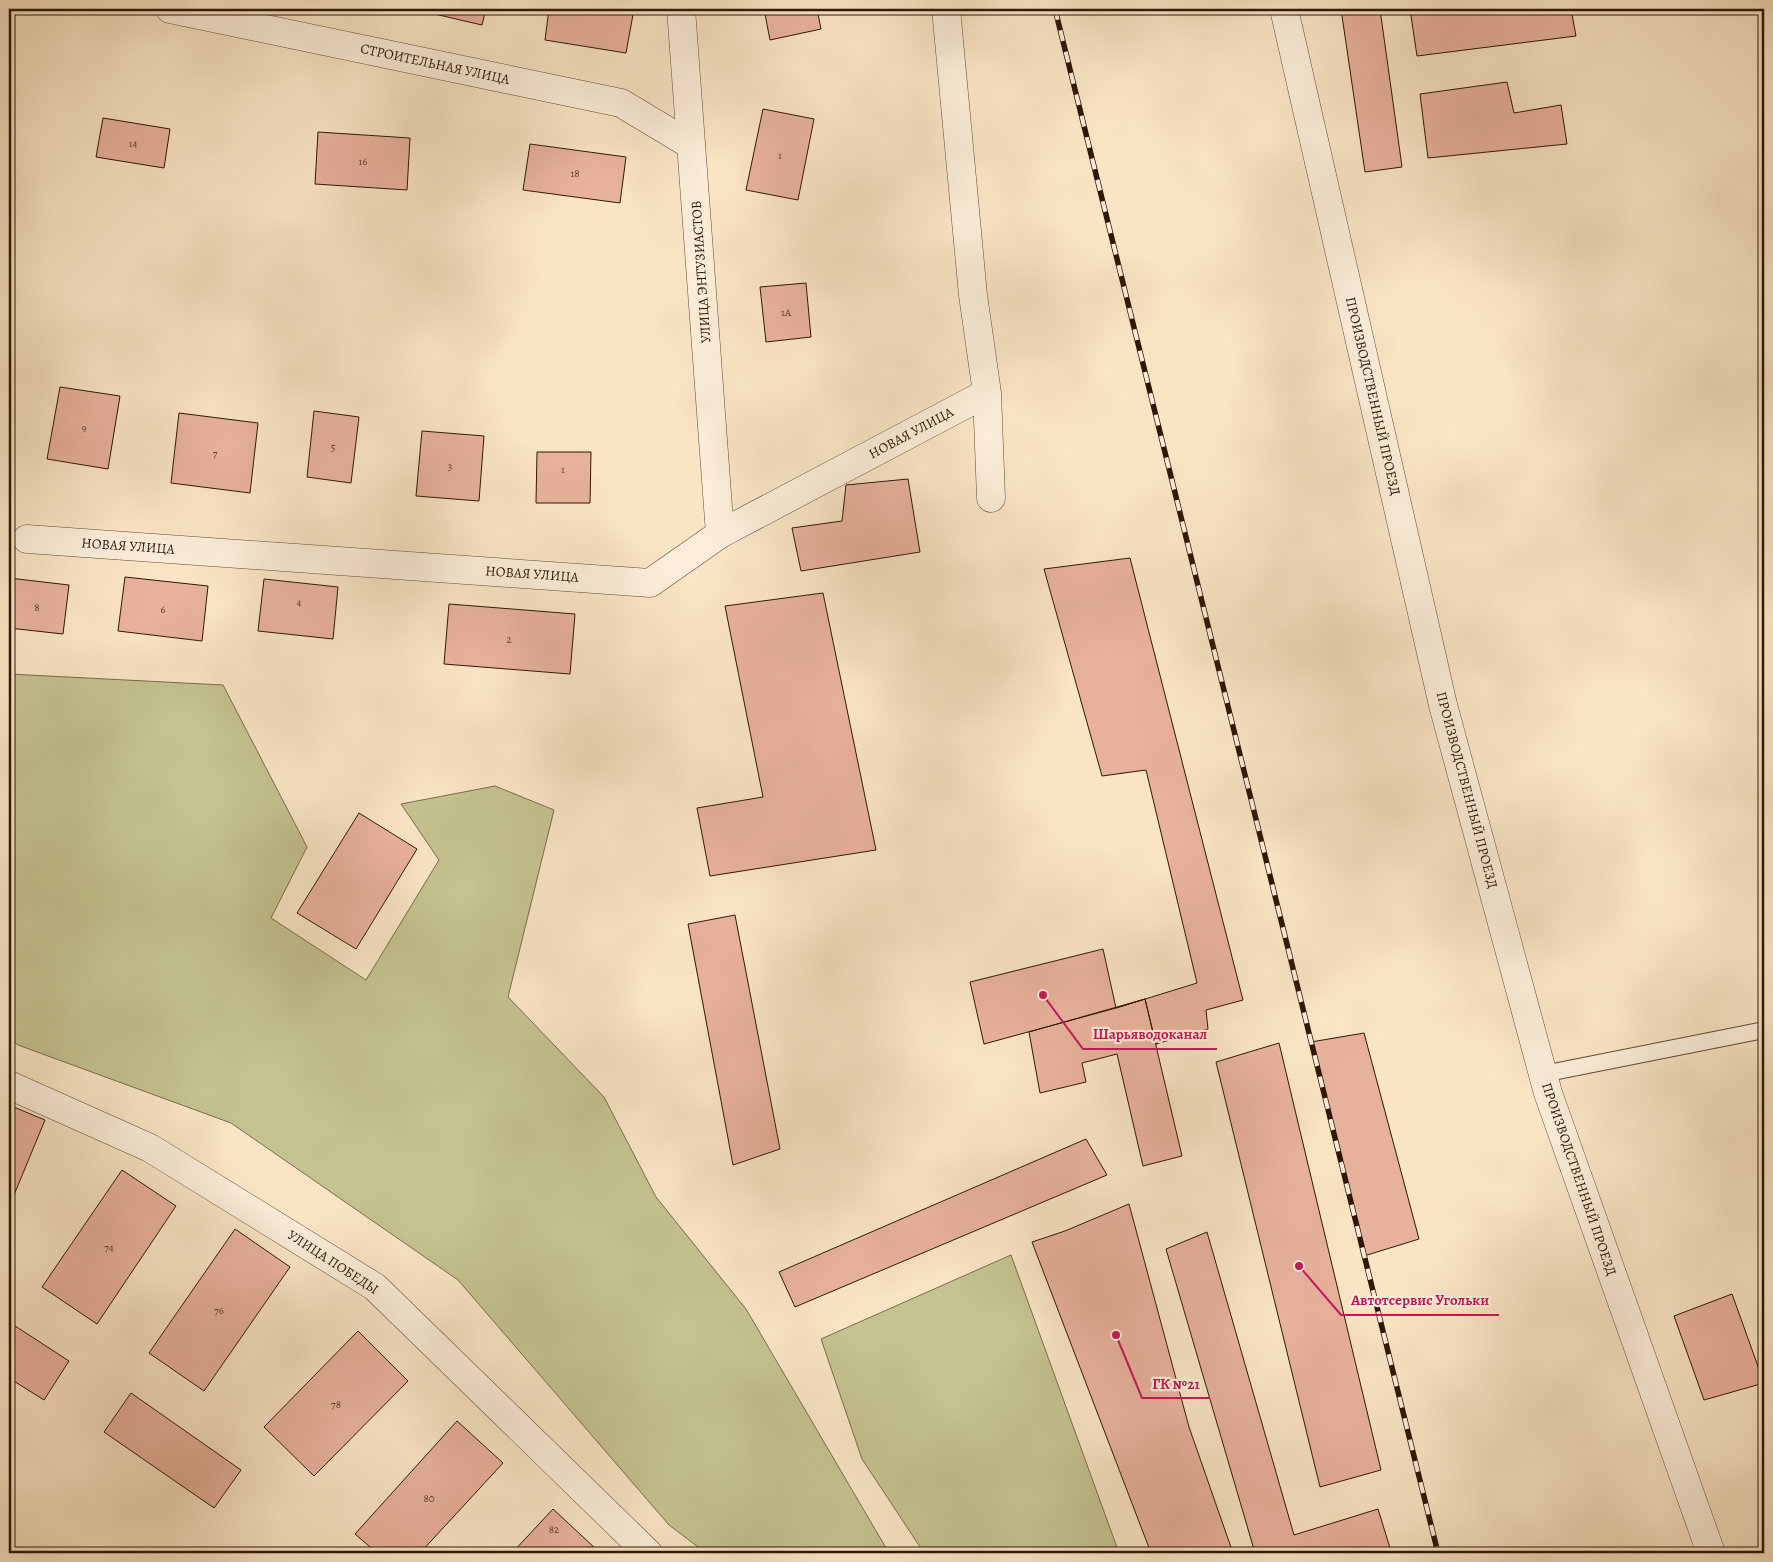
<svg xmlns="http://www.w3.org/2000/svg" width="1773" height="1562" font-family="Alegreya,serif">
	<rect width="100%" height="100%" fill="#f9e4c4"/>
	<filter id="stains"><feTurbulence type="fractalNoise" baseFrequency=".004" numOctaves="4"/><feColorMatrix values="0 0 0 0 .2 0 0 0 0 .09 0 0 0 0 .02 0 0 0 .5 -.17"/></filter>
	<radialGradient id="worn" r=".72"><stop offset=".6" stop-color="#630" stop-opacity="0"/><stop offset="1" stop-color="#630" stop-opacity=".3"/></radialGradient>
	<!-- green -->
	<path fill="#c4c290" stroke="#7a6c4c" d="M9,674L223,685L307,847L271,918L366,980L439,860L401,804L495,786L554,810L508,997L604,1097L656,1197L746,1309L889,1553H706L669,1525L458,1280L231,1123L18,1045L9,1038Z
		M1011,1255L1119,1553H924L862,1459L821,1339Z"/>
	<!-- building -->
	<path fill="#e8b19c" stroke="#2f1707" d="M413,9H486L482,25Z
		M549,9H634L626,53L545,40Z
		M764,9H817L821,29L770,40Z
		M1341,9H1380L1402,167L1365,172Z
		M1410,9H1571L1576,36L1417,56Z
		M1507,82L1514,113L1561,105L1567,144L1428,158L1420,94Z
		M763,109L814,119L798,200L746,190Z
		M103,118L170,129L164,168L96,157Z
		M318,132L410,138L407,190L315,184Z
		M530,144L626,157L620,203L523,190Z
		M806,283L811,337L766,342L760,287Z
		M60,387L120,396L108,469L47,459Z
		M314,411L359,417L351,483L307,477Z
		M179,413L258,423L250,493L171,483Z
		M422,431L484,436L479,501L416,496Z
		M537,452H591L590,503H536Z
		M908,479L920,552L801,571L792,528L842,521L846,485Z
		M1130,558L1243,1000L1206,1010L1208,1029L1156,1044L1145,999L1116,1008L1197,983L1146,770L1102,776L1044,569Z
		M125,577L208,586L202,641L118,631Z
		M9,578L69,585L63,634L9,628Z
		M264,579L338,587L333,639L258,631Z
		M823,593L876,850L710,876L697,808L763,797L725,606Z
		M449,604L575,614L570,674L444,664Z
		M359,813L417,849L356,949L297,913Z
		M735,915L780,1149L733,1165L688,924Z
		M1103,949L1116,1008L984,1044L970,982Z
		M1145,999L1182,1156L1143,1166L1117,1054L1082,1063L1086,1082L1040,1093L1029,1032Z
		M1364,1033L1419,1239L1364,1256L1311,1042Z
		M1279,1043L1381,1470L1320,1487L1216,1062Z
		M9,1105L45,1120L9,1207Z
		M1086,1139L1107,1175L795,1307L779,1272Z
		M122,1170L176,1206L97,1324L42,1287Z
		M1129,1204L1189,1427L1233,1553H1151L1032,1242L1065,1231Z
		M235,1229L290,1267L204,1391L149,1353Z
		M1207,1232L1294,1535L1378,1509L1390,1548L1375,1553H1255L1166,1249Z
		M1732,1294L1764,1383L1704,1400L1674,1316Z
		M9,1322L69,1361L44,1400L9,1378Z
		M358,1331L408,1381L314,1476L264,1427Z
		M131,1393L241,1470L214,1508L104,1432Z
		M457,1421L503,1463L420,1553H377L355,1534Z
		M553,1509L596,1549L592,1553H512Z"/>
	<g fill="none" stroke-linecap="round" stroke-linejoin="round">
		<defs>
			<path id="lane" d="M1543,1074L1764,1030"/>
			<path id="street" d="M170,9L621,103L691,145
				M681,9L720,534
				M946,9L973,295L987,393L991,498
				M1284,9L1443,705L1548,1093L1711,1553
				M27,539L650,583L720,534L987,393
				M9,1085L150,1148L375,1287L648,1553"/>
		</defs>
		<!-- lane casing -->
		<use href="#lane" stroke="#624a36" stroke-width="18"/>
		<!-- street casing -->
		<use href="#street" stroke="#624a36" stroke-width="29"/>
		<!-- lane -->
		<use href="#lane" stroke="#fbedd9" stroke-width="16"/>
		<!-- street -->
		<use href="#street" stroke="#fbedd9" stroke-width="28"/>
		<defs>
			<path id="rail" d="M1055,9L1438,1553"/>
		</defs>
		<!-- rail casing -->
		<use href="#rail" stroke="#2f1707" stroke-width="5.5"/>
		<!-- rail -->
		<use href="#rail" stroke="#fbedd9" stroke-width="4" stroke-dasharray="11" stroke-linecap="butt"/>
	</g>
	<g text-anchor="middle" dominant-baseline="central" stroke-width="4.5" stroke-linejoin="round" paint-order="stroke">
		<!-- number labels -->
		<g font-size="11" fill="#5d3e2c">
			<text x="133" y="143">14</text>
			<text x="780" y="155">1</text>
			<text x="363" y="161">16</text>
			<text x="575" y="173">18</text>
			<text x="786" y="312">1А</text>
			<text x="84" y="427">9</text>
			<text x="333" y="447">5</text>
			<text x="215" y="453">7</text>
			<text x="450" y="466">3</text>
			<text x="563" y="469">1</text>
			<text x="299" y="602">4</text>
			<text x="37" y="607">8</text>
			<text x="163" y="609">6</text>
			<text x="509" y="639">2</text>
			<text x="109" y="1247">74</text>
			<text x="219" y="1310">76</text>
			<text x="336" y="1404">78</text>
			<text x="429" y="1498">80</text>
			<text x="554" y="1529">82</text>
		</g>
		<!-- street labels -->
		<g font-size="14" fill="#2f1707" stroke="#fbedd9">
			<text transform="translate(435 64) rotate(12)">СТРОИТЕЛЬНАЯ УЛИЦА</text>
			<text transform="translate(701 272) rotate(-94)">УЛИЦА ЭНТУЗИАСТОВ</text>
			<text transform="translate(1373 396) rotate(77)">ПРОИЗВОДСТВЕННЫЙ ПРОЕЗД</text>
			<text transform="translate(911 433) rotate(-28)">НОВАЯ УЛИЦА</text>
			<text transform="translate(128 546) rotate(4)">НОВАЯ УЛИЦА</text>
			<text transform="translate(532 574) rotate(4)">НОВАЯ УЛИЦА</text>
			<text transform="translate(1467 790) rotate(75)">ПРОИЗВОДСТВЕННЫЙ ПРОЕЗД</text>
			<text transform="translate(1579 1179) rotate(71)">ПРОИЗВОДСТВЕННЫЙ ПРОЕЗД</text>
			<text transform="translate(333 1262) rotate(33)">УЛИЦА ПОБЕДЫ</text>
		</g>
	</g>
	<!-- callouts -->
	<path fill="none" stroke="#c2185b" stroke-width="2" d="M1043 995L1083 1049H1217M1299 1266L1341 1315H1499M1116 1335L1142 1398H1210"/>
	<g fill="#c2185b" stroke="#fbedd9" stroke-width="2">
		<circle cx="1043" cy="995" r="5"/>
		<circle cx="1299" cy="1266" r="5"/>
		<circle cx="1116" cy="1335" r="5"/>
	</g>
	<g font-size="15" text-anchor="middle" font-weight="bold" fill="#c2185b" stroke="#fbedd9" stroke-width="4.5" stroke-linejoin="round" paint-order="stroke">
		<text x="1150" y="1039">Шарьяводоканал</text>
		<text x="1420" y="1305">Автотсервис Угольки</text>
		<text x="1176" y="1389">ГК №21</text>
	</g>
	<!-- margin -->
	<rect width="1773" height="1562" fill="none" stroke="#f9e4c4" stroke-width="30"/>
	<rect x="10" y="10" width="1753" height="1542" fill="none" stroke="#2f1707" stroke-width="2.5"/>
	<rect x="15" y="15" width="1743" height="1532" fill="none" stroke="#2f1707"/>
	<rect width="100%" height="100%" filter="url(#stains)"/>
	<rect width="100%" height="100%" fill="url(#worn)"/>
</svg>
